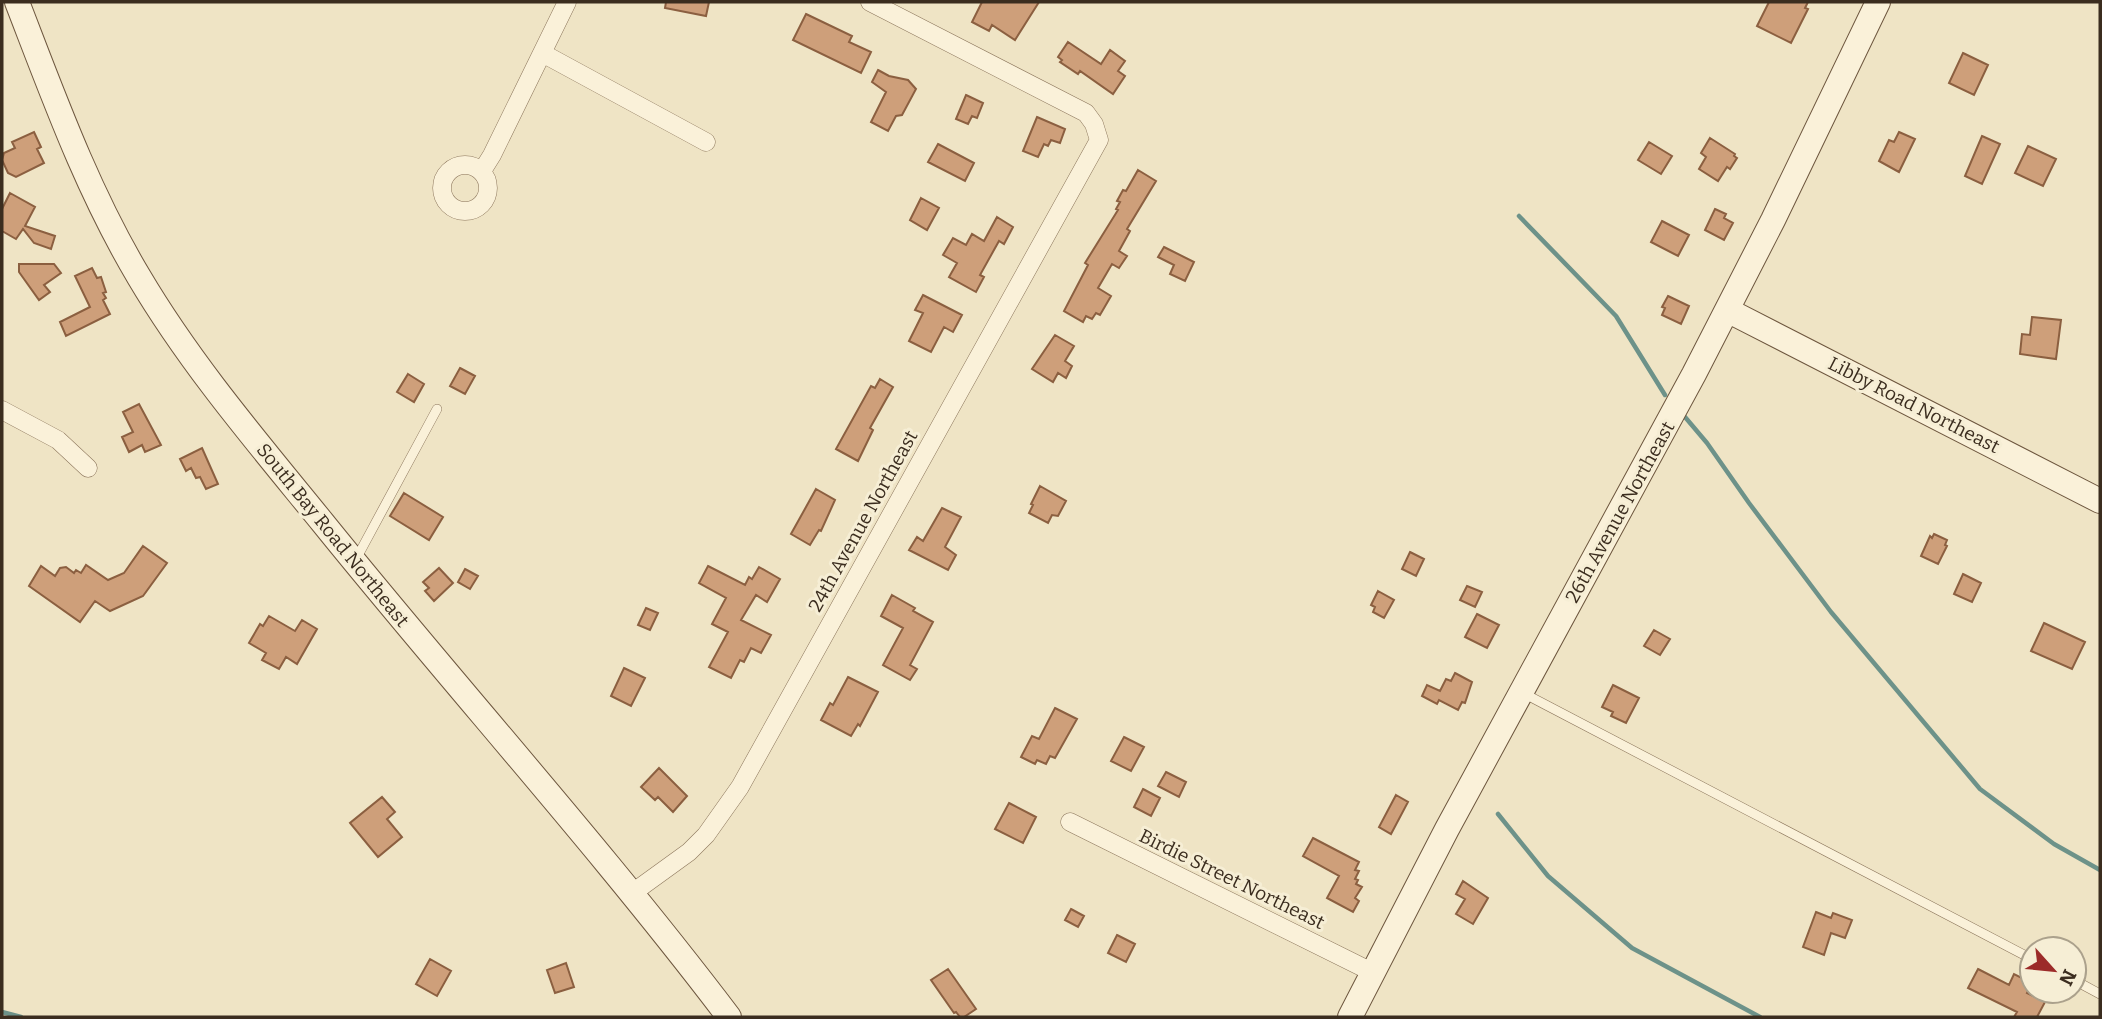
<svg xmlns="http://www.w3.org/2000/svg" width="2102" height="1019" font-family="Bitter,serif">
	<rect width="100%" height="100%" fill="#efe4c5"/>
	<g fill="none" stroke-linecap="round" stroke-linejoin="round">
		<!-- stream -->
		<path stroke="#6d9289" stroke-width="4.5" d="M1519,216L1616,316L1665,395
			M1685,417L1707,443L1749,503L1831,612L1980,789L2054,844L2100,870
			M1498,814L1548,876L1632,948L1760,1017
			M2,1012L21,1017"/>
	</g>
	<!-- building -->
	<path fill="#ce9f7a" stroke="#8b5f40" stroke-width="2" d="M666,2H709L706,16L665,8Z
		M982,2H1039L1015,40L992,25L989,31L972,22Z
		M1769,2H1808L1805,8L1808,9L1791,43L1757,26Z
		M806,14L852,36L849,42L871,52L861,73L793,40Z
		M1068,42L1101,64L1110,50L1125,61L1118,71L1125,76L1113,94L1080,71L1078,74L1060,62L1062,60L1058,57Z
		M1963,53L1988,65L1974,95L1949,83Z
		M878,70L889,76L908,80L916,89L902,115L896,116L888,131L871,122L886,92L872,82Z
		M966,95L983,103L977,118L972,116L968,124L956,119Z
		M1037,117L1065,129L1060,143L1051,140L1048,146L1044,144L1038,157L1023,151Z
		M34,132L41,147L37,149L44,163L16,177L8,173L2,160L4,153L15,148L12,142Z
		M1899,132L1915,139L1899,172L1879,161L1889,140L1894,142Z
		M1982,136L2000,144L1982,184L1965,176Z
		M1710,138L1735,154L1734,156L1737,158L1730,169L1727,167L1718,181L1699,169L1706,157L1701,153Z
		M1649,142L1672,156L1661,174L1638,160Z
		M938,144L974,163L965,181L928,162Z
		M2028,146L2056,159L2043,186L2015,173Z
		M1138,170L1156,181L1127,229L1130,231L1119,251L1127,256L1119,268L1112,264L1098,288L1111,296L1100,315L1096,313L1092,319L1086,316L1083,322L1064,311L1088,265L1085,263L1118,210L1116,209L1120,202L1117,201L1123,190L1126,191Z
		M10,193L35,207L25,226L55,236L51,249L34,243L23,229L16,239L2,231V209Z
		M921,198L939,208L927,230L910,220Z
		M1715,209L1726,214L1724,218L1733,223L1724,240L1705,230Z
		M997,217L1013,227L1004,244L999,241L980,275L984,277L976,292L949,277L957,263L943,255L953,238L966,245L972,234L984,241Z
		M1662,221L1689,235L1678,256L1651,242Z
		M1164,247L1194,262L1185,281L1170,274L1174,265L1158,257Z
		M19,264H54L61,273L44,285L50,292L39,300L19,272Z
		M92,268L97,278L101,277L106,292L103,293L106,298L103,300L110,314L66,336L60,322L90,307L75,276Z
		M923,295L962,315L953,332L944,327L931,352L909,341L923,313L915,310Z
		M1668,296L1689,306L1681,324L1662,315L1665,308L1662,307Z
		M2032,317L2061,320L2056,359L2020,354L2022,334L2030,335Z
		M1055,335L1074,346L1065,361L1072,366L1066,378L1058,373L1053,382L1032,369Z
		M460,368L475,376L465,394L450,386Z
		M408,374L424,384L414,402L397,392Z
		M880,379L893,387L870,428L873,430L858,461L836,449L871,386L875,388Z
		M139,404L161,445L145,452L142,445L129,452L122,437L133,432L123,412Z
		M202,448L218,484L206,489L200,477L196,478L191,468L186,471L180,459Z
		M1040,486L1066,501L1058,516L1052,515L1048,523L1029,513L1033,505L1031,504Z
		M816,489L835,500L821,531L819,530L810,545L791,534Z
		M404,493L443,517L429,540L390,516Z
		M942,508L961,517L945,547L956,555L948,570L909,550L917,537L923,541Z
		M1934,534L1947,540L1945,545L1947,546L1938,564L1921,556L1930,536L1932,538Z
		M143,546L167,563L143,596L110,611L95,601L80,622L29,586L41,566L55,576L60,568L66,567L74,573L76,570L81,573L86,565L108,580L124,573Z
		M1410,552L1424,559L1416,576L1402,569Z
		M708,566L745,585L749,577L752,579L759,567L780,579L767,602L756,595L741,620L771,635L761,653L751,648L744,662L740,660L731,678L709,667L728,632L712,624L726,598L699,583Z
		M439,568L453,583L434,601L425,591L429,588L423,582Z
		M465,569L478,576L470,589L458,582Z
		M1963,574L1981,583L1972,602L1954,594Z
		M1467,586L1482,592L1475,607L1460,600Z
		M1378,591L1394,600L1384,618L1373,612L1375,607L1371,605Z
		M892,595L915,608L913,611L933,622L910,665L917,669L910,680L883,665L903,628L881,616Z
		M646,608L658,613L650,630L638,625Z
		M1477,614L1499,625L1487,648L1465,637Z
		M269,616L295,631L302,620L317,629L297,664L286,657L279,669L262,660L266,653L249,643L260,624L263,626Z
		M2044,623L2085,642L2072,669L2031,651Z
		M1654,630L1670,639L1660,655L1644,646Z
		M624,668L645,678L631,706L611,696Z
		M1455,673L1472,682L1465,703L1462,702L1458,710L1439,700L1437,704L1422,696L1427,685L1440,691L1446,679L1451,681Z
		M848,677L878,692L860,726L858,724L851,736L821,720L830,703L833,705Z
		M1613,685L1639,698L1626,723L1611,716L1613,712L1602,707Z
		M1055,708L1077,719L1055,758L1050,756L1046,764L1037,760L1035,764L1021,757L1032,736L1039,739Z
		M1124,737L1144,747L1131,771L1111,761Z
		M659,768L687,796L673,812L658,797L655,800L641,787Z
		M1166,772L1186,782L1179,797L1158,786Z
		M1143,789L1160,798L1151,816L1134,807Z
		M1396,795L1408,802L1391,834L1379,827Z
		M382,797L395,812L387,819L402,837L378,857L350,823Z
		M1009,803L1036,817L1023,843L995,829Z
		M1313,838L1359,862L1355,870L1359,871L1355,879L1358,880L1356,884L1362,887L1355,898L1359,901L1353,912L1327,898L1339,876L1303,856Z
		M1463,881L1488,898L1473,924L1456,914L1465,899L1456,894Z
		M1071,909L1084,916L1078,927L1065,920Z
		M1816,912L1831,918L1833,913L1852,920L1845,938L1831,933L1824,955L1803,947Z
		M1117,935L1135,944L1126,962L1108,953Z
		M430,959L451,971L437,996L416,984Z
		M566,963L574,987L555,993L547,970Z
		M948,969L976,1009L964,1017H960L956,1012L954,1013L931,980Z
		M1978,969L2009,985L2014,974L2032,983L2027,993L2045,1002L2037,1017H2014L2017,1012L1968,988Z"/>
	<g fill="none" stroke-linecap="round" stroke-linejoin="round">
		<defs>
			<path id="lane" d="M355,561L437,409
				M1523,693L2032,959
				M2074,980L2100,994"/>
			<path id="street" d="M542,53L706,142
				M442 188a23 23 0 1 1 46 0a23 23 0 1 1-46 0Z
				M482,171L492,155L567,2
				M2,410L58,440L88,468
				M1070,822L1374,973
				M631,894L689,852L706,835L740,787L1099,140L1094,124L1086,113L870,2"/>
			<path id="secondary" d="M17,2C53,95 87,190 139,277C191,365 258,443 323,523C457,689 600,847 729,1017
				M1727,310L2100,501
				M1350,1017L1447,829L1694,374L1773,220L1878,2"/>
		</defs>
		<!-- lane casing -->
		<use href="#lane" stroke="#8b755b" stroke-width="10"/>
		<!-- street casing -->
		<use href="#street" stroke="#8b755b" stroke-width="19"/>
		<!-- secondary casing -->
		<use href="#secondary" stroke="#6d563e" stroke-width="26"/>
		<!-- lane -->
		<use href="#lane" stroke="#faf1d9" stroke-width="9"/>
		<!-- street -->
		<use href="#street" stroke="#faf1d9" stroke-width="18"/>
		<!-- secondary -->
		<use href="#secondary" stroke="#faf1d9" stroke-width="24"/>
	</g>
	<g text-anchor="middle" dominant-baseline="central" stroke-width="6" stroke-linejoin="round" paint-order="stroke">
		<!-- street labels -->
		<g font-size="19" fill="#3b2d1f" stroke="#f6eed5">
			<text transform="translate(1914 405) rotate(27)">Libby Road Northeast</text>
			<text transform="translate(1620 512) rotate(-61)">26th Avenue Northeast</text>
			<text transform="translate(863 521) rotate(-61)">24th Avenue Northeast</text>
			<text transform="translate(333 535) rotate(51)">South Bay Road Northeast</text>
			<text transform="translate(1232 879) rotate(26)">Birdie Street Northeast</text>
		</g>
	</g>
	<!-- border -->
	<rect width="2102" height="1019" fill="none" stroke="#3b2d1f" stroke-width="7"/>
	<!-- north arrow -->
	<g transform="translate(2053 970) rotate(117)"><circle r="33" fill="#f6eed5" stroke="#aba18c" stroke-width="2"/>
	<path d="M0-5L12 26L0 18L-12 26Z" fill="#9c2b29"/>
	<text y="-10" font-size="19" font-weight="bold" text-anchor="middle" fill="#3b2d1f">N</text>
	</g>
</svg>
